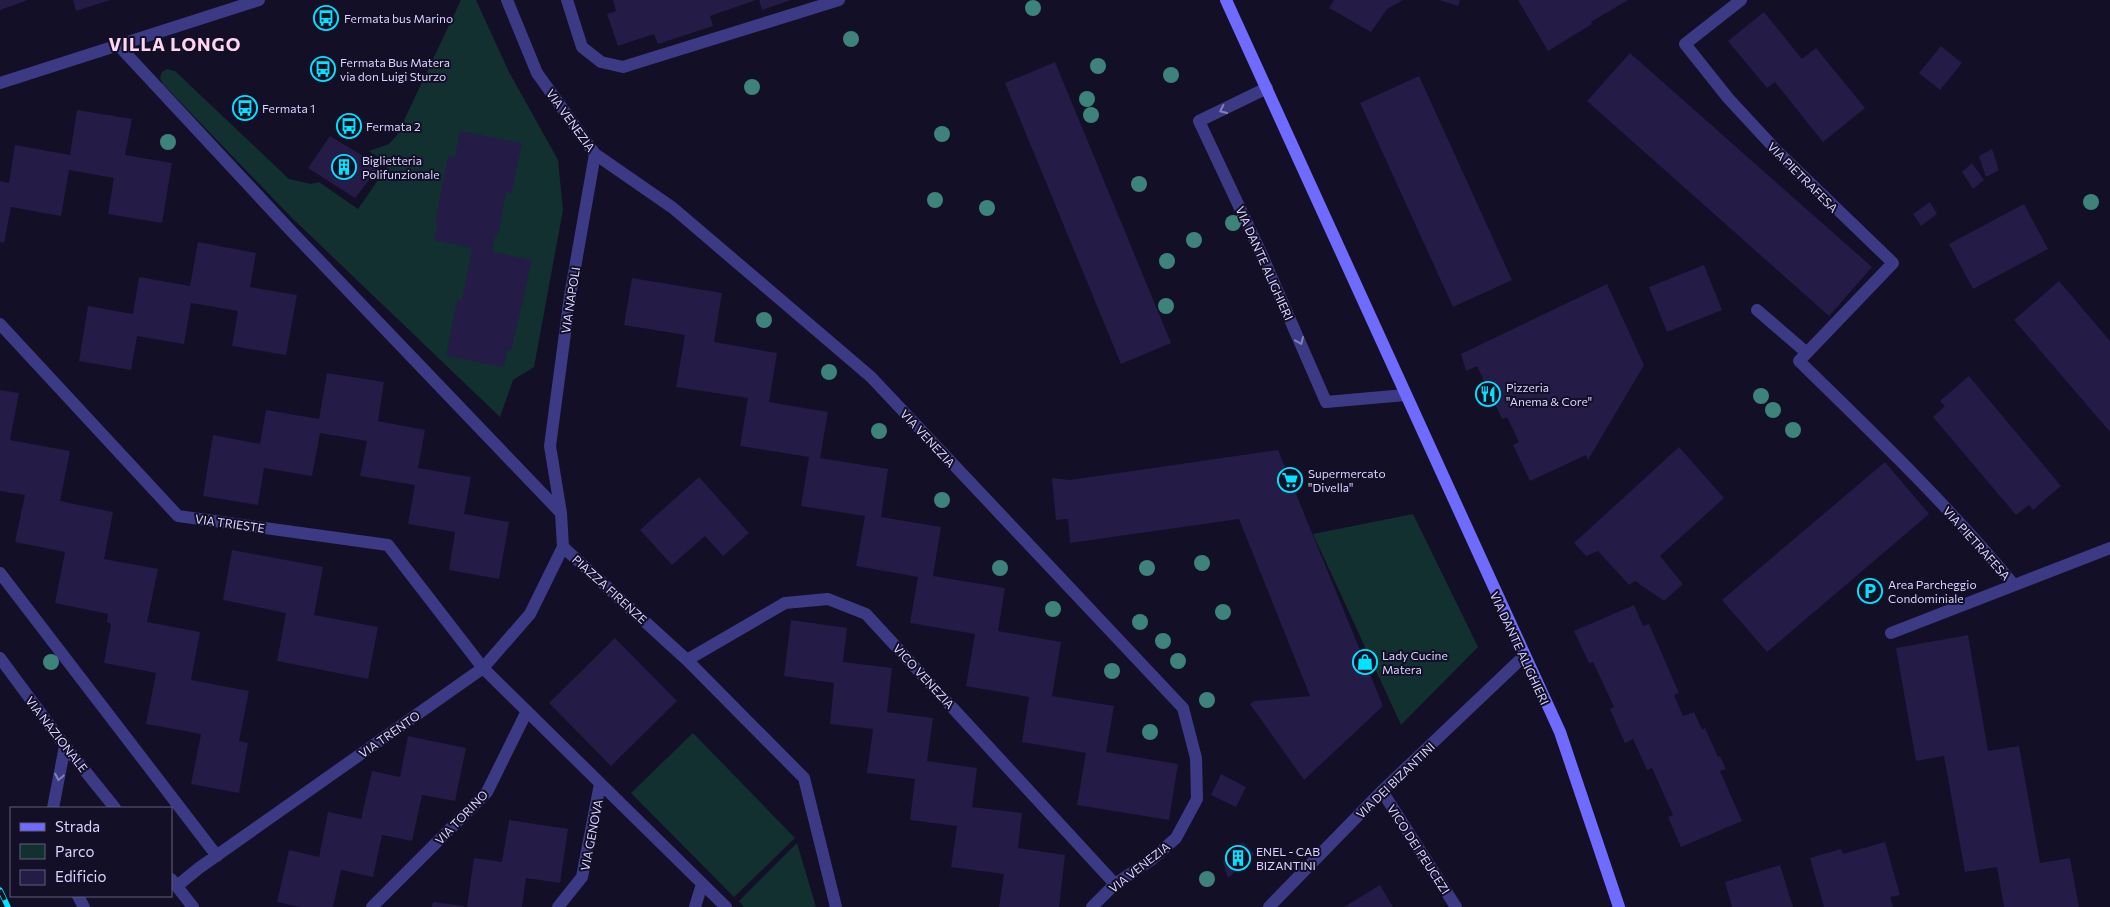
<svg xmlns="http://www.w3.org/2000/svg" width="2110" height="907" font-family="Commissioner,sans-serif">
	<rect width="100%" height="100%" fill="#130f26"/>
	<!-- green -->
	<path fill="#12302f" d="M461,0H476L509,72L558,160L563,210L534,367L513,380L500,417L290,216L163,84L160,78L162,72L167,69L175,71L289,179L311,184L319,182L358,209L389,164L369,151L389,144L397,135Z
		M1413,514L1478,647L1401,725L1313,534Z
		M693,733L795,838L734,897L631,793Z
		M797,843L816,907H744L739,901Z"/>
	<!-- building -->
	<path fill="#241b47" d="M0,0H28L0,10Z
		M73,0H110L76,11Z
		M613,0H756L710,16L713,26L658,44L654,34L618,46L607,14L616,11Z
		M759,0H791L762,10Z
		M1334,0H1403L1387,9L1371,32L1329,8Z
		M1439,0H1460L1458,6Z
		M1518,0H1628L1591,22L1592,24L1548,51Z
		M1764,12L1802,59L1816,48L1865,108L1823,142L1775,82L1767,88L1728,41Z
		M1941,46L1962,63L1940,90L1919,73Z
		M1630,53L1872,267L1829,316L1587,101Z
		M1055,62L1171,343L1121,364L1005,83Z
		M1419,76L1512,280L1453,307L1360,103Z
		M77,110L132,119L125,155L172,163L162,223L108,214L114,178L69,170L61,216L11,207L4,243L0,242V181L9,183L15,145L70,155Z
		M460,131L522,143L511,194L506,192L498,236L495,235L492,252L532,260L511,351L507,350L504,367L446,356L457,299L462,300L463,296L472,248L434,240L438,223H435L448,156L455,158Z
		M330,136L380,166L355,198L308,168Z
		M1992,149L1999,170L1986,177L1979,156Z
		M1972,163L1984,180L1973,189L1962,172Z
		M1930,202L1937,214L1921,226L1913,214Z
		M2024,204L2048,249L1973,289L1949,244Z
		M198,242L256,253L250,287L297,295L286,355L232,346L238,311L191,303L184,344L137,336L131,370L79,361L88,306L133,314L139,277L190,286Z
		M1704,265L1722,310L1667,332L1649,287Z
		M632,278L722,293L714,342L777,353L769,402L828,412L820,458L888,469L881,517L941,527L933,576L1005,588L998,631L1061,642L1052,696L1114,706L1106,752L1178,764L1169,820L1077,805L1086,753L1022,742L1029,697L966,686L975,634L910,623L918,577L856,566L865,516L801,506L809,457L740,446L748,398L676,387L685,335L624,325Z
		M2059,281L2110,341V432L2014,320Z
		M1607,284L1644,365L1588,460L1586,455L1530,481L1513,445L1519,442L1507,417L1502,419L1477,366L1466,371L1461,354Z
		M327,373L384,382L378,421L425,430L418,468L471,477L464,514L509,522L499,579L449,570L455,532L408,524L415,485L360,476L367,441L320,433L312,476L264,468L258,505L203,496L213,435L260,444L266,410L319,419Z
		M1969,376L2061,486L2033,510L2029,505L2016,515L1933,417L1945,406L1940,401Z
		M0,390L19,393L10,440L70,451L60,501L113,512L104,559L158,569L147,622L200,632L191,680L249,691L239,741L248,743L239,793L191,784L201,734L146,724L156,673L104,663L111,624L107,622L108,614L55,603L65,552L15,542L25,495L0,491Z
		M1679,447L1724,498L1660,556L1683,584L1664,601L1635,581L1629,585L1598,551L1586,556L1574,543Z
		M1278,450L1383,706L1304,780L1250,704L1254,701L1310,696L1239,519L1070,543L1068,519L1056,520L1052,478L1070,480Z
		M1885,462L1929,514L1767,652L1722,600Z
		M699,477L749,533L723,556L705,536L672,565L640,530Z
		M232,550L323,567L314,615L378,627L368,679L277,661L286,613L223,600Z
		M1634,605L1643,626L1649,624L1679,693L1674,695L1683,716L1694,712L1702,730L1705,728L1718,757L1720,756L1726,769L1720,771L1742,821L1681,847L1668,817L1673,815L1652,768L1647,770L1633,739L1625,743L1610,709L1614,707L1593,662L1589,663L1574,631Z
		M791,620L847,628L843,662L892,668L887,712L933,718L927,761L977,768L972,807L1022,813L1018,848L1065,855L1059,907H999L1004,874L951,867L957,826L910,820L915,779L867,773L873,729L830,724L834,683L784,676Z
		M1968,635L1988,751L2019,746L2040,863L2070,858L2079,907H2004L1997,867L1965,872L1944,756L1916,761L1896,648Z
		M615,638L677,701L611,766L549,703Z
		M408,736L466,748L455,801L422,795L412,841L382,835L373,877L341,870L333,907H300L277,902L289,850L319,857L328,812L361,819L372,771L400,777Z
		M1221,774L1246,787L1236,807L1211,795Z
		M509,820L568,829L560,883L526,878L522,907H467L474,858L502,862Z
		M1243,842L1254,854L1228,878L1223,861Z
		M1885,842L1900,895L1890,897L1893,907H1824L1810,858L1841,849L1843,854Z
		M1780,865L1793,907H1732L1725,882Z
		M1380,885L1393,907H1344Z
		M433,902L464,906V907H432Z"/>
	<g fill="none" stroke-linecap="round" stroke-linejoin="round">
		<!-- service -->
		<path stroke="#3d3a85" stroke-width="12" d="M567,0L582,47L601,62L623,67L839,0
			M53,808L65,746
			M78,896L84,907"/>
		<!-- minor -->
		<path stroke="#3d3a85" stroke-width="12" d="M507,0L537,73L595,154L673,208L871,377L1183,708L1196,758L1197,799L1176,838L1151,860L1115,884L1092,907
			M1741,0L1685,44L1728,98L1777,151L1893,263L1799,361C1873,433 1948,505 2014,585
			M118,45L293,233L561,513
			M0,83L259,0
			M1267,88L1199,121L1261,253L1326,402L1405,395
			M595,154L570,296L550,446L561,513L563,547L687,660L804,778L836,907
			M1757,310L1807,353
			M0,324L178,516L388,545L483,668L726,907
			M0,573L217,856
			M1891,633L2110,548
			M687,660L785,603L828,599L866,614L1115,884
			M1382,791L1456,907
			M177,886L199,868L483,668L530,614L563,547
			M372,907L487,792L527,711
			M558,907L582,877L600,784
			M695,907L702,884"/>
		<!-- tertiary -->
		<path stroke="#3d3a85" stroke-width="12" d="M0,658L65,746L115,808
			M171,879L193,907
			M1269,907L1382,791L1524,656"/>
		<!-- secondary -->
		<path stroke="#6f6bff" stroke-width="12" d="M1226,0L1560,732L1619,907"/>
		<defs>
			<path id="rail" d="M0,890L8,907"/>
		</defs>
		<!-- rail casing -->
		<use href="#rail" stroke="#00e5ff" stroke-width="5.5"/>
		<!-- rail -->
		<use href="#rail" stroke="#130f26" stroke-width="4" stroke-dasharray="11" stroke-linecap="butt"/>
	</g>
	<!-- trees -->
	<g fill="#3d827b">
		<circle cx="1033" cy="8" r="8"/>
		<circle cx="851" cy="39" r="8"/>
		<circle cx="1098" cy="66" r="8"/>
		<circle cx="1171" cy="75" r="8"/>
		<circle cx="752" cy="87" r="8"/>
		<circle cx="1087" cy="99" r="8"/>
		<circle cx="1091" cy="115" r="8"/>
		<circle cx="942" cy="134" r="8"/>
		<circle cx="168" cy="142" r="8"/>
		<circle cx="1139" cy="184" r="8"/>
		<circle cx="935" cy="200" r="8"/>
		<circle cx="2091" cy="202" r="8"/>
		<circle cx="987" cy="208" r="8"/>
		<circle cx="1233" cy="223" r="8"/>
		<circle cx="1194" cy="240" r="8"/>
		<circle cx="1167" cy="261" r="8"/>
		<circle cx="1166" cy="306" r="8"/>
		<circle cx="764" cy="320" r="8"/>
		<circle cx="829" cy="372" r="8"/>
		<circle cx="1761" cy="396" r="8"/>
		<circle cx="1773" cy="410" r="8"/>
		<circle cx="1793" cy="430" r="8"/>
		<circle cx="879" cy="431" r="8"/>
		<circle cx="942" cy="500" r="8"/>
		<circle cx="1202" cy="563" r="8"/>
		<circle cx="1000" cy="568" r="8"/>
		<circle cx="1147" cy="568" r="8"/>
		<circle cx="1053" cy="609" r="8"/>
		<circle cx="1223" cy="612" r="8"/>
		<circle cx="1140" cy="622" r="8"/>
		<circle cx="1163" cy="641" r="8"/>
		<circle cx="1178" cy="661" r="8"/>
		<circle cx="51" cy="662" r="8"/>
		<circle cx="1112" cy="671" r="8"/>
		<circle cx="1207" cy="700" r="8"/>
		<circle cx="1150" cy="732" r="8"/>
		<circle cx="1207" cy="879" r="8"/>
	</g>
	<!-- one-way arrows -->
	<defs><path id="oneway-chevron" d="M-2-3.5L2.5 0L-2 3.5" fill="none" stroke-width="1.6" stroke-linecap="round" stroke-linejoin="round" transform="scale(1.25)"/></defs>
	<g stroke="#837fbc">
		<use href="#oneway-chevron" transform="translate(1223 110) rotate(155)"/>
		<use href="#oneway-chevron" transform="translate(1300 341) rotate(67)"/>
		<use href="#oneway-chevron" transform="translate(59 777) rotate(101)"/>
	</g>
	<!-- icons -->
	<defs>
		<symbol id="bus-ring" viewBox="-11 -11 22 22"><circle r="9.5" fill="#130f26" stroke="#00e5ff" stroke-width="1.5"/><path d="M-5-6H5V4H4V6H2V4H-2V6H-4V4H-5ZM-3.5-4V0h7V-4ZM-3.5 1.2v1.5H-2V1.2ZM2 1.2v1.5H3.5V1.2Z" fill="#00e5ff"/></symbol>
		<symbol id="building-ring" viewBox="-11 -11 22 22"><circle r="9.5" fill="#130f26" stroke="#00e5ff" stroke-width="1.5"/><path d="M-4-6H4V6H1V3H-1V6H-4ZM-2.5-4.3h1.7v1.8h-1.7ZM.8-4.3h1.7v1.8H.8ZM-2.5-1h1.7V.8h-1.7ZM.8-1h1.7V.8H.8Z" fill="#00e5ff"/></symbol>
		<symbol id="restaurant-ring" viewBox="-11 -11 22 22"><circle r="9.5" fill="#130f26" stroke="#00e5ff" stroke-width="1.5"/><path d="M-5-6h1v4h1v-4h1v4h1v-4h1v5L-1.5 .5V6h-2V.5L-5-1ZM5-6V6H3V1.5H1.5Q1.5-4 5-6Z" fill="#00e5ff"/></symbol>
		<symbol id="supermarket-ring" viewBox="-11 -11 22 22"><circle r="9.5" fill="#130f26" stroke="#00e5ff" stroke-width="1.5"/><path d="M-6-5.5h2.5l.6 2H6L4.5 2H-2.5L-4.4-4H-6ZM-1.5 3.2a1.3 1.3 0 1 0 .1 0ZM3 3.2a1.3 1.3 0 1 0 .1 0Z" fill="#00e5ff"/></symbol>
		<symbol id="parking-ring" viewBox="-11 -11 22 22"><circle r="9.5" fill="#130f26" stroke="#00e5ff" stroke-width="1.5"/><path d="M-3.5-5.5H1a3.5 3.5 0 0 1 0 7H-1V5.5H-3.5ZM-1-3.4V-.6H.8a1.4 1.4 0 0 0 0-2.8Z" fill="#00e5ff"/></symbol>
		<symbol id="shop-ring" viewBox="-11 -11 22 22"><circle r="9.5" fill="#130f26" stroke="#00e5ff" stroke-width="1.5"/><path d="M-5-2.5h2.3a2.7 3.5 0 0 1 5.4 0H5L5.5 6h-11ZM-1.5-2.5h3a1.5 2.3 0 0 0-3 0Z" fill="#00e5ff"/></symbol>
	</defs>
	<g fill-rule="evenodd">
		<use href="#bus-ring" x="312" y="4" width="28" height="28"/>
		<use href="#bus-ring" x="309" y="55" width="28" height="28"/>
		<use href="#bus-ring" x="231" y="94" width="28" height="28"/>
		<use href="#bus-ring" x="335" y="112" width="28" height="28"/>
		<use href="#building-ring" x="330" y="153" width="28" height="28"/>
		<use href="#restaurant-ring" x="1474" y="380" width="28" height="28"/>
		<use href="#supermarket-ring" x="1276" y="466" width="28" height="28"/>
		<use href="#parking-ring" x="1856" y="577" width="28" height="28"/>
		<use href="#shop-ring" x="1351" y="648" width="28" height="28"/>
		<use href="#building-ring" x="1224" y="844" width="28" height="28"/>
	</g>
	<g text-anchor="middle" dominant-baseline="central" stroke-width="4" stroke-linejoin="round" paint-order="stroke">
		<!-- poi labels -->
		<g font-size="12" fill="#d9d4ff" stroke="#130f26" text-anchor="start">
			<text x="344" y="18">Fermata bus Marino</text>
			<text x="340" y="62">Fermata Bus Matera<tspan x="340" dy="14">via don Luigi Sturzo</tspan></text>
			<text x="262" y="108">Fermata 1</text>
			<text x="366" y="126">Fermata 2</text>
			<text x="362" y="160">Biglietteria<tspan x="362" dy="14">Polifunzionale</tspan></text>
			<text x="1506" y="387">Pizzeria<tspan x="1506" dy="14">"Anema &amp; Core"</tspan></text>
			<text x="1308" y="473">Supermercato<tspan x="1308" dy="14">"Divella"</tspan></text>
			<text x="1888" y="584">Area Parcheggio<tspan x="1888" dy="14">Condominiale</tspan></text>
			<text x="1382" y="655">Lady Cucine<tspan x="1382" dy="14">Matera</tspan></text>
			<text x="1256" y="851">ENEL - CAB<tspan x="1256" dy="14">BIZANTINI</tspan></text>
		</g>
		<!-- street labels -->
		<g font-size="12" fill="#d9d4ff" stroke="#130f26">
			<text transform="translate(571 120) rotate(54)">VIA VENEZIA</text>
			<text transform="translate(1803 177) rotate(45)">VIA PIETRAFESA</text>
			<text transform="translate(1265 263) rotate(66)">VIA DANTE ALIGHIERI</text>
			<text transform="translate(570 300) rotate(-81)">VIA NAPOLI</text>
			<text transform="translate(928 438) rotate(47)">VIA VENEZIA</text>
			<text transform="translate(230 523) rotate(8)">VIA TRIESTE</text>
			<text transform="translate(1977 543) rotate(48)">VIA PIETRAFESA</text>
			<text transform="translate(610 589) rotate(42)">PIAZZA FIRENZE</text>
			<text transform="translate(1520 648) rotate(65)">VIA DANTE ALIGHIERI</text>
			<text transform="translate(924 676) rotate(47)">VICO VENEZIA</text>
			<text transform="translate(57 734) rotate(52)">VIA NAZIONALE</text>
			<text transform="translate(389 734) rotate(-35)">VIA TRENTO</text>
			<text transform="translate(1395 780) rotate(-44)">VIA DEI BIZANTINI</text>
			<text transform="translate(461 817) rotate(-46)">VIA TORINO</text>
			<text transform="translate(591 835) rotate(-79)">VIA GENOVA</text>
			<text transform="translate(1419 849) rotate(57)">VICO DEI PEUCEZI</text>
			<text transform="translate(1139 867) rotate(-38)">VIA VENEZIA</text>
		</g>
		<!-- district labels -->
		<g font-size="18" font-weight="bold" letter-spacing="1" fill="#ffd6f0" stroke="#130f26">
			<text x="175" y="44">VILLA LONGO</text>
		</g>
	</g>
	<!-- legend -->
	<rect x="10" y="807" width="162" height="90" fill="#130f26" stroke="#625e7d"/>
	<rect x="20" y="823" width="25" height="8" fill="#6f6bff" stroke="#625e7d"/>
	<text x="55" y="832" font-size="15" fill="#d9d4ff">Strada</text>
	<rect x="20" y="844" width="25" height="15" fill="#12302f" stroke="#625e7d"/>
	<text x="55" y="857" font-size="15" fill="#d9d4ff">Parco</text>
	<rect x="20" y="870" width="25" height="15" fill="#241b47" stroke="#625e7d"/>
	<text x="55" y="882" font-size="15" fill="#d9d4ff">Edificio</text>
</svg>
